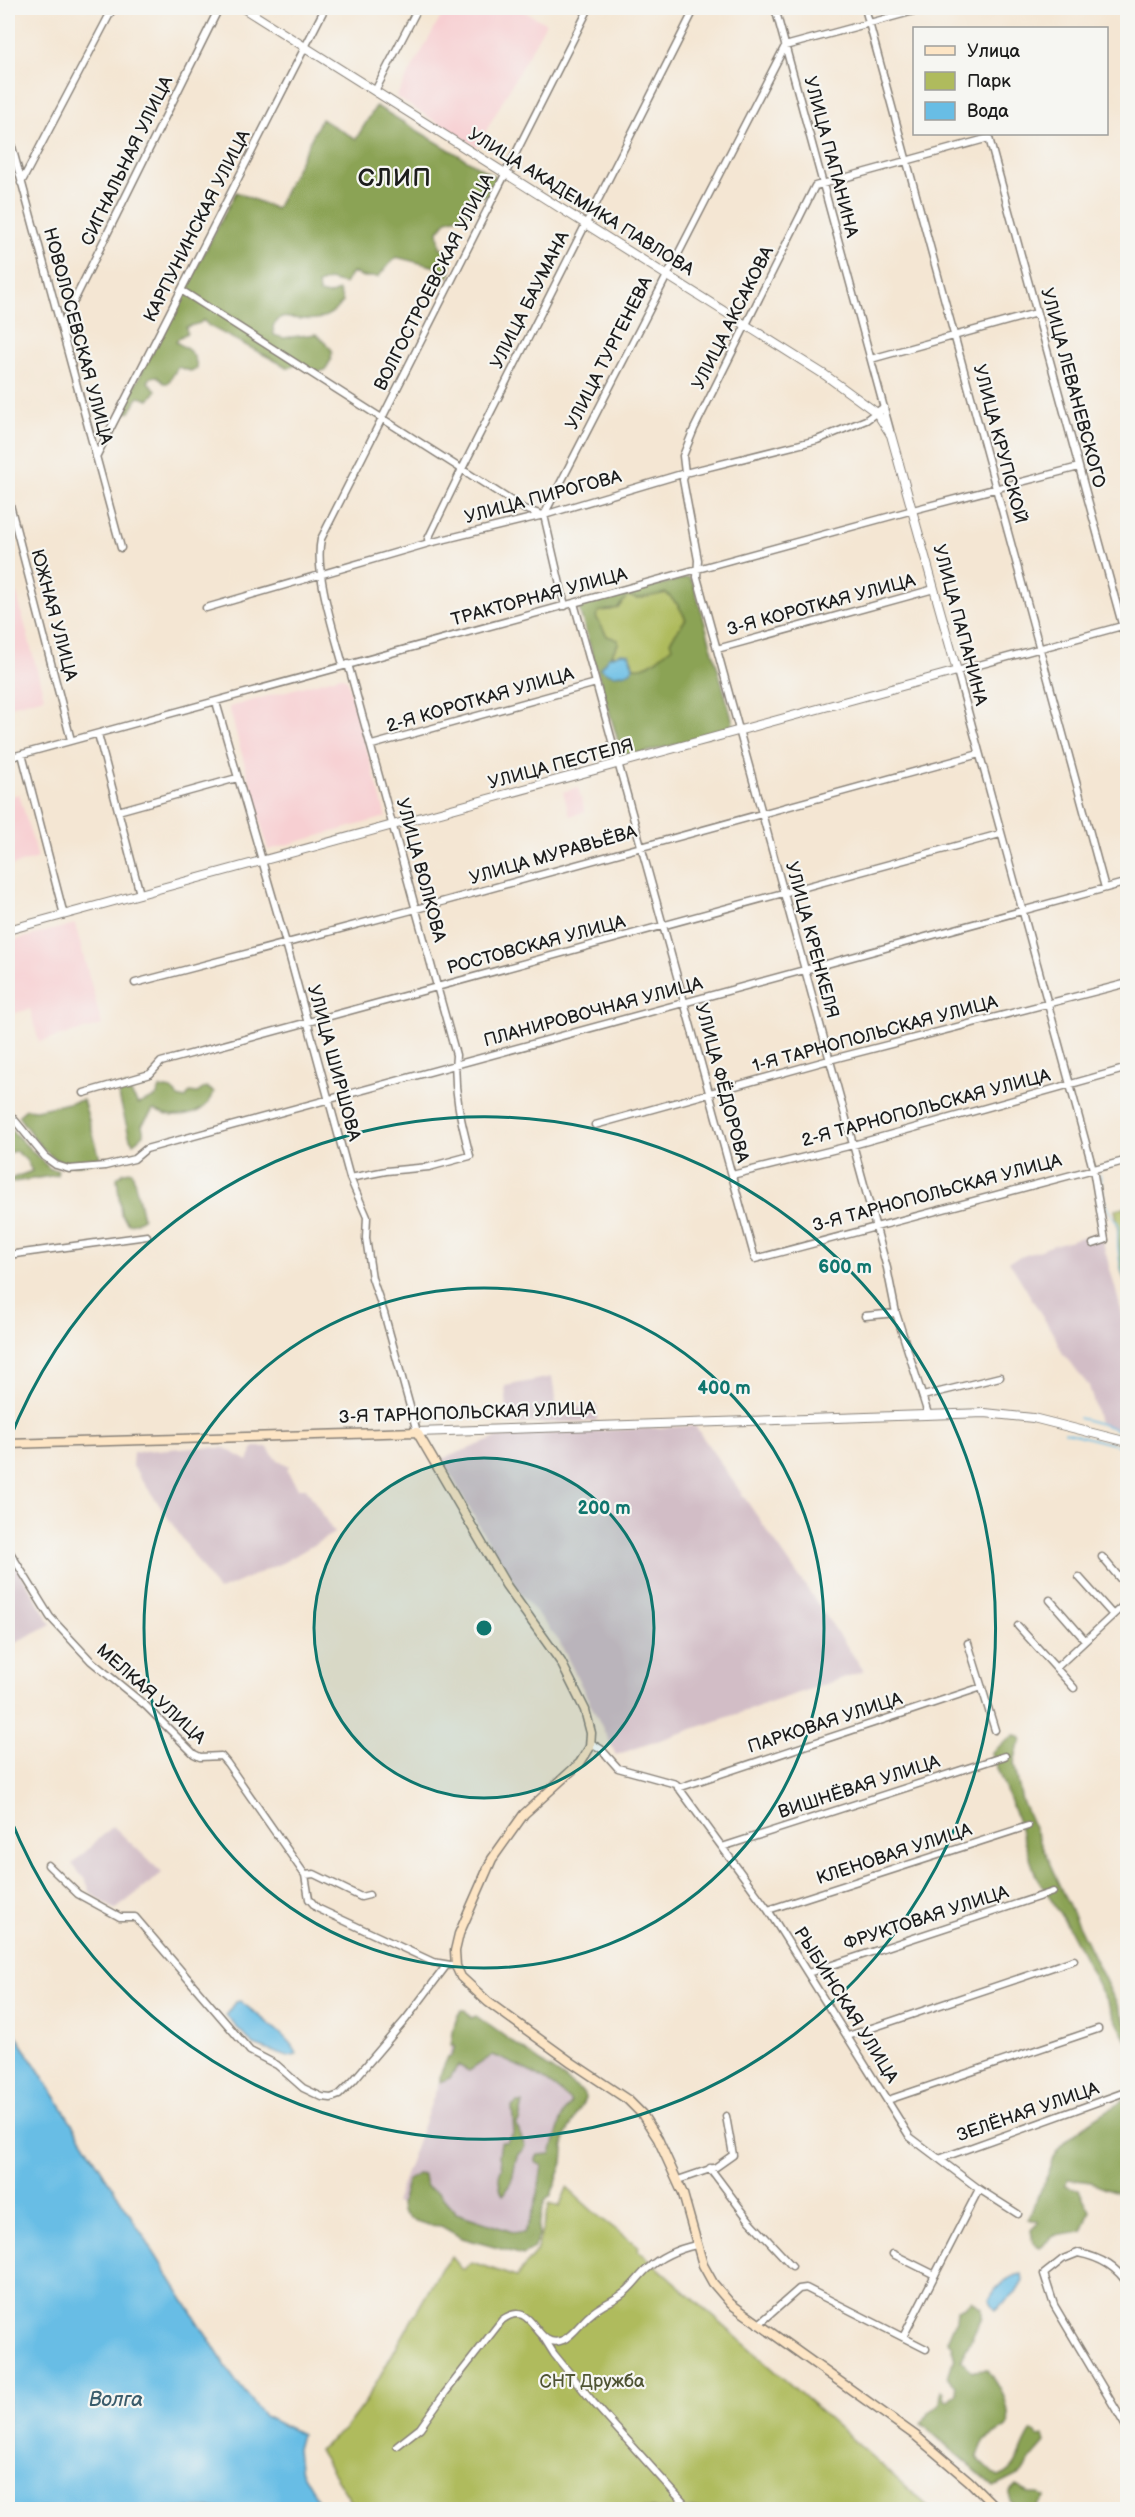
<svg xmlns="http://www.w3.org/2000/svg" width="1135" height="2517" font-family="'Balsamiq Sans',sans-serif">
	<rect width="100%" height="100%" fill="#f6f6f2"/>
	<filter id="ink" filterUnits="userSpaceOnUse"><feTurbulence type="fractalNoise" baseFrequency=".0167" numOctaves="2"/><feDisplacementMap in="SourceGraphic" scale="12" xChannelSelector="R" yChannelSelector="G"/><feConvolveMatrix kernelMatrix="1 2 1 2 8 2 1 2 1" color-interpolation-filters="sRGB"/></filter>
	<filter id="wash" filterUnits="userSpaceOnUse"><feTurbulence type="fractalNoise" baseFrequency=".008" numOctaves="4" result="noise"/><feDisplacementMap in="SourceGraphic" scale="24" xChannelSelector="R" yChannelSelector="G"/><feGaussianBlur stdDeviation="1.35" result="paint"/><feColorMatrix in="noise" values="0 0 0 0 0 0 0 0 0 0 0 0 0 0 0 0 0 1.4 0 .05"/><feComposite in="paint" operator="in"/></filter>
	<g filter="url(#wash)">
		<rect width="100%" height="100%" fill="#f4e6d3"/>
		<!-- built -->
		<path fill="#f7cfd2" d="M446,8H517L546,23L477,147L396,97Z
			M8,561L44,697L8,707Z
			M341,676L347,679L386,817L268,850L229,707Z
			M578,787L585,812L570,816L563,792Z
			M19,794L38,858L8,867V797Z
			M75,924L102,1025L39,1042L30,1009L8,1015V942Z"/>
		<!-- industrial -->
		<path fill="#d2bdc6" d="M1100,1232L1127,1332V1433L1099,1422L1089,1386L1063,1354L1055,1337L1009,1261L1054,1245Z
			M552,1377L557,1410L597,1405V1421L508,1424L505,1386Z
			M695,1426L864,1671L616,1755L559,1641L521,1594L479,1526L442,1459L496,1438L531,1434Z
			M194,1447L225,1448L248,1461L254,1447H267L275,1458L289,1466L287,1471L298,1488H306L334,1533L284,1562L218,1591L132,1465L133,1452Z
			M8,1552L51,1624L8,1647Z
			M113,1826L162,1873L115,1910L91,1893L86,1881L72,1864Z
			M461,2021L576,2097L526,2245L395,2203Z"/>
		<!-- green -->
		<path fill="#afbb5d" stroke="#666c3c" stroke-width="1.5" d="M666,593L678,605L686,619L673,637V647C660,655 649,670 633,667L632,661L626,654L610,656L618,644V640L607,636L596,617L597,612C617,606 612,616 628,596L637,599Z
			M1127,1206H1128L1127,1285C1115,1263 1121,1233 1115,1210Z
			M567,2188L597,2215L639,2247L637,2249L931,2509H356L318,2450L344,2430L365,2402L442,2267L452,2257L463,2270L472,2262L516,2277L536,2252L550,2203L559,2207Z"/>
		<!-- forest -->
		<path fill="#8ba354" stroke="#546038" stroke-width="1.5" fill-rule="evenodd" d="M376,106L499,179L491,196H475C465,220 469,214 447,220L438,231L440,247C452,251 453,266 449,276L443,278L436,267L396,257L378,277H363L352,272L345,284L329,280L318,284L319,293L328,295L339,291L343,302C324,325 309,320 281,317L273,326L274,335L283,338L316,334L332,350L331,360L325,370L315,373L296,363L289,368L209,326L203,320L200,323L186,327L187,333L180,337L176,342C189,350 196,353 197,369L190,371L178,367L168,383H164L157,376L151,377L148,382L156,391L149,400L140,397L137,399L130,412L120,414L236,192L276,209L321,119L356,139Z
			M689,577L694,585L733,722L732,728L724,732L623,758L579,609L582,605ZM666,593L678,605L686,619L670,641L672,647C660,656 649,670 633,667L629,654L611,655L618,644V640L607,636L596,617L598,612C618,606 612,616 628,596L637,599Z
			M126,1086L138,1104L156,1097L160,1088L172,1090L178,1097L185,1099L190,1092L197,1093L206,1087L214,1092C209,1108 194,1116 177,1116C169,1117 160,1112 153,1110L142,1125L144,1135L133,1143L130,1139L119,1096L121,1090Z
			M83,1100L100,1158C58,1180 40,1145 18,1116L26,1109L36,1110Z
			M8,1127L50,1169L58,1170L57,1175L8,1183L13,1178L32,1171L26,1160L16,1151L8,1153Z
			M132,1171L143,1218L135,1223L128,1224L121,1214L117,1178L124,1172Z
			M1014,1735L1019,1736L1022,1740L1018,1747L1014,1763L1022,1801L1065,1898L1127,2025V2041L1067,1925L1036,1876L1015,1814L991,1753Z
			M461,2010H465L471,2018L476,2016L584,2093L585,2099L565,2137L563,2163L551,2195L545,2201L538,2228L539,2235L533,2249L523,2255L462,2238L441,2226L428,2225L410,2219L402,2212L401,2204L407,2181L417,2174L424,2175L425,2182L428,2188L439,2193L456,2213L516,2233H524C535,2213 539,2189 542,2166L535,2160L538,2155L551,2154L563,2114L571,2102C552,2080 519,2066 493,2055L469,2071L458,2065L450,2078L440,2082V2075L448,2057L452,2056L455,2045H451C453,2033 454,2020 461,2010Z
			M1127,2098V2196L1091,2182L1068,2179L1065,2185L1079,2190L1090,2211L1082,2232L1054,2236L1040,2247L1033,2243L1031,2230L1039,2222L1028,2219L1051,2167C1050,2142 1108,2111 1127,2098Z
			M517,2103H523L519,2121L516,2124L525,2146L522,2151L518,2153C513,2166 515,2183 503,2195C499,2188 497,2175 502,2168L499,2156L501,2142H506L514,2133L512,2107Z
			M972,2300L982,2308V2317L961,2360L972,2371L988,2370C1000,2387 1011,2404 1008,2426L984,2441L977,2458L997,2477C1020,2473 1019,2447 1032,2431L1036,2433L1038,2437L1043,2436L1045,2443L1031,2459L1022,2473L994,2487L922,2424L928,2413L940,2403L941,2390L944,2392L945,2400L948,2401L957,2393L956,2386L948,2378L952,2364L955,2359L951,2344L947,2341L956,2320L957,2310L965,2307Z
			M1016,2486L1029,2493H1039L1044,2497L1036,2506L1038,2509H1016L1010,2501V2492Z"/>
		<!-- water -->
		<path fill="#68bde5" stroke="#426c80" stroke-width="1.5" d="M622,653L629,654L633,667L631,671C617,676 611,677 600,668L609,657Z
			M240,2001C252,2011 295,2041 297,2055L288,2057L254,2045L226,2016L236,2002Z
			M8,2022L232,2376L264,2416L301,2434L297,2449L299,2468L323,2509H8Z
			M1022,2274L1023,2280L1016,2292L996,2310L989,2300C996,2286 1006,2277 1022,2274Z"/>
		<g fill="none" stroke-linecap="round" stroke-linejoin="round">
			<!-- stream -->
			<path stroke="#68bde5" stroke-width="1.5" d="M1100,1175L1105,1205L1119,1225C1116,1242 1119,1270 1128,1285
				M1079,1418L1105,1425L1128,1434
				M1065,1432L1128,1448"/>
		</g>
	</g>
	<g filter="url(#ink)">
		<g fill="none" stroke-linecap="round" stroke-linejoin="round">
			<defs>
				<path id="minor" d="M775,8L890,430
					M865,8L1105,888
					M375,91L418,8
					M8,132L121,548
					M21,183L113,8
					M181,290L524,509L543,515
					M61,327L219,8
					M871,359L1036,313
					M96,457L325,8
					M8,497L71,740
					M544,515L785,46L925,8
					M544,515L565,606
					M429,543L428,539L462,469L695,8
					M574,603L755,1259L1128,1160
					M206,608L429,543L544,515L685,473L817,440L866,420L884,407
					M717,649L934,589
					M348,664L456,1055C453,1091 461,1121 470,1156L429,1167L386,1171L350,1178
					M343,665C334,631 314,572 321,539L589,8
					M216,702L286,943L350,1178L367,1217L366,1238L372,1278L384,1313L417,1432
					M98,734L140,894
					M372,745L596,683
					M22,754L64,915
					M8,758L913,510L1079,467
					M118,811L237,778
					M135,983L416,909L979,754
					M84,1093L150,1074L161,1062L1000,834
					M8,1112L45,1157L56,1165L69,1169L105,1166L134,1159L146,1149L1128,882
					M595,1125L829,1060L1128,983
					M732,1175L853,1145L1128,1068
					M1093,1244L1105,1240L1093,1169L957,671L1122,626
					M8,1255L147,1236
					M865,1316L896,1313
					M923,1396L1000,1377
					M928,1414L896,1313L887,1268L697,577L698,560L683,480L685,473L683,456L694,429L815,186L989,138L1128,646
					M8,1549L50,1617L91,1661L146,1706L194,1754L200,1757L221,1756L227,1763L305,1875L309,1899L317,1908L433,1962L456,1966
					M1102,1557L1128,1588
					M1079,1577L1113,1615
					M1050,1600L1085,1640
					M1018,1626L1074,1688
					M968,1643L995,1730
					M1056,1668L1128,1601
					M591,1743L601,1749L618,1768L676,1784L768,1910L910,2137L979,2189L1018,2214
					M678,1788L982,1687
					M722,1847L1005,1756
					M48,1865L78,1894L120,1917H135L250,2051L277,2065L303,2088L322,2097L331,2098L339,2095L353,2081L406,2019L446,1966
					M305,1875L314,1874L361,1897L369,1895
					M768,1910L1028,1826
					M808,1973L1053,1892
					M848,2036L1074,1960
					M888,2100L1098,2029
					M939,2159L1128,2091
					M710,2168L749,2220L792,2266
					M678,2180L716,2167L733,2155L726,2116
					M893,2254L935,2275
					M1128,2285C1117,2266 1099,2257 1078,2253L1063,2259L1044,2274L1054,2305L1128,2430
					M758,2325L799,2289L806,2288L926,2349
					M903,2337L979,2189
					M544,2338L554,2354L593,2402L690,2510
					M397,2446L420,2428L445,2393L502,2320C535,2296 534,2352 563,2340C574,2335 581,2322 590,2315C599,2306 611,2302 621,2295C631,2289 638,2277 647,2269C661,2256 678,2249 696,2245
					M981,2510L988,2499"/>
				<path id="tertiary" d="M8,930L957,671L891,435L877,413L825,375L243,8
					M417,1432L985,1413L1033,1418L1128,1442"/>
				<path id="secondary" d="M8,1444L417,1432L506,1585L561,1662L585,1710L591,1733L590,1747L580,1763L524,1814L492,1859L459,1934L455,1951L456,1966L461,1977L488,2002L571,2062L628,2100L642,2114L658,2139L683,2194L703,2265L713,2283L731,2304L916,2436L969,2481L998,2510"/>
			</defs>
			<!-- minor casing -->
			<use href="#minor" stroke="#888178" stroke-width="9"/>
			<!-- tertiary casing -->
			<use href="#tertiary" stroke="#888178" stroke-width="10"/>
			<!-- secondary casing -->
			<use href="#secondary" stroke="#888178" stroke-width="11"/>
			<!-- minor -->
			<use href="#minor" stroke="#fff" stroke-width="6"/>
			<!-- tertiary -->
			<use href="#tertiary" stroke="#fff" stroke-width="8"/>
			<!-- secondary -->
			<use href="#secondary" stroke="#fde5c5" stroke-width="8"/>
		</g>
	</g>
	<!-- distance rings -->
	<circle cx="484" cy="1628" r="170" fill="#0f766e" fill-opacity=".12"/>
	<g fill="none" stroke="#0f766e" stroke-width="3">
		<circle cx="484" cy="1628" r="170"/>
		<circle cx="484" cy="1628" r="340"/>
		<path d="M9 1441A511 511 0 1 1 9 1815"/>
	</g>
	<g text-anchor="middle" dominant-baseline="central" stroke-width="4.5" stroke-linejoin="round" paint-order="stroke">
		<!-- street labels -->
		<g font-size="18" fill="#1c1c1c" stroke="#f6f6f2">
			<text transform="translate(831 157) rotate(75)">УЛИЦА ПАПАНИНА</text>
			<text transform="translate(127 161) rotate(-64)">СИГНАЛЬНАЯ УЛИЦА</text>
			<text transform="translate(581 202) rotate(32)">УЛИЦА АКАДЕМИКА ПАВЛОВА</text>
			<text transform="translate(197 226) rotate(-63)">КАРПУНИНСКАЯ УЛИЦА</text>
			<text transform="translate(434 282) rotate(-63)">ВОЛГОСТРОЕВСКАЯ УЛИЦА</text>
			<text transform="translate(530 300) rotate(-63)">УЛИЦА БАУМАНА</text>
			<text transform="translate(733 318) rotate(-63)">УЛИЦА АКСАКОВА</text>
			<text transform="translate(78 336) rotate(75)">НОВОЛОСЕВСКАЯ УЛИЦА</text>
			<text transform="translate(609 353) rotate(-63)">УЛИЦА ТУРГЕНЕВА</text>
			<text transform="translate(1073 388) rotate(75)">УЛИЦА ЛЕВАНЕВСКОГО</text>
			<text transform="translate(1000 444) rotate(75)">УЛИЦА КРУПСКОЙ</text>
			<text transform="translate(543 497) rotate(-15)">УЛИЦА ПИРОГОВА</text>
			<text transform="translate(539 597) rotate(-15)">ТРАКТОРНАЯ УЛИЦА</text>
			<text transform="translate(821 605) rotate(-15)">3-Я КОРОТКАЯ УЛИЦА</text>
			<text transform="translate(54 615) rotate(75)">ЮЖНАЯ УЛИЦА</text>
			<text transform="translate(960 625) rotate(75)">УЛИЦА ПАПАНИНА</text>
			<text transform="translate(480 700) rotate(-16)">2-Я КОРОТКАЯ УЛИЦА</text>
			<text transform="translate(561 764) rotate(-15)">УЛИЦА ПЕСТЕЛЯ</text>
			<text transform="translate(553 855) rotate(-16)">УЛИЦА МУРАВЬЁВА</text>
			<text transform="translate(421 870) rotate(75)">УЛИЦА ВОЛКОВА</text>
			<text transform="translate(812 940) rotate(75)">УЛИЦА КРЕНКЕЛЯ</text>
			<text transform="translate(536 945) rotate(-15)">РОСТОВСКАЯ УЛИЦА</text>
			<text transform="translate(593 1012) rotate(-15)">ПЛАНИРОВОЧНАЯ УЛИЦА</text>
			<text transform="translate(875 1034) rotate(-15)">1-Я ТАРНОПОЛЬСКАЯ УЛИЦА</text>
			<text transform="translate(334 1063) rotate(75)">УЛИЦА ШИРШОВА</text>
			<text transform="translate(722 1083) rotate(75)">УЛИЦА ФЁДОРОВА</text>
			<text transform="translate(926 1108) rotate(-15)">2-Я ТАРНОПОЛЬСКАЯ УЛИЦА</text>
			<text transform="translate(937 1193) rotate(-15)">3-Я ТАРНОПОЛЬСКАЯ УЛИЦА</text>
			<text transform="translate(467 1413) rotate(-2)">3-Я ТАРНОПОЛЬСКАЯ УЛИЦА</text>
			<text transform="translate(151 1694) rotate(42)">МЕЛКАЯ УЛИЦА</text>
			<text transform="translate(825 1723) rotate(-18)">ПАРКОВАЯ УЛИЦА</text>
			<text transform="translate(859 1787) rotate(-18)">ВИШНЁВАЯ УЛИЦА</text>
			<text transform="translate(894 1854) rotate(-18)">КЛЕНОВАЯ УЛИЦА</text>
			<text transform="translate(926 1918) rotate(-18)">ФРУКТОВАЯ УЛИЦА</text>
			<text transform="translate(846 2005) rotate(58)">РЫБИНСКАЯ УЛИЦА</text>
			<text transform="translate(1028 2112) rotate(-19)">ЗЕЛЁНАЯ УЛИЦА</text>
		</g>
		<!-- park labels -->
		<g font-size="18" fill="#4f5433" stroke="#f6f6f2">
			<text x="592" y="2381">СНТ Дружба</text>
		</g>
		<!-- water labels -->
		<g font-size="20" font-style="italic" fill="#3a5c6c" stroke="#f6f6f2">
			<text x="116" y="2400">Волга</text>
		</g>
		<!-- district labels -->
		<g font-size="24" font-weight="bold" letter-spacing="1.5" fill="#1c1c1c" stroke="#f6f6f2">
			<text x="395" y="178">СЛИП</text>
		</g>
	</g>
	<circle cx="484" cy="1628" r="9" fill="#0f766e" stroke="#f6f6f2" stroke-width="3"/>
	<g font-size="18" text-anchor="middle" font-weight="bold" fill="#0f766e" stroke="#f6f6f2" stroke-width="4.5" stroke-linejoin="round" paint-order="stroke">
		<text x="845" y="1273">600 m</text>
		<text x="724" y="1394">400 m</text>
		<text x="604" y="1514">200 m</text>
	</g>
	<!-- margin -->
	<rect width="1135" height="2517" fill="none" stroke="#f6f6f2" stroke-width="30"/>
	<!-- legend -->
	<rect x="913" y="27" width="195" height="108" fill="#f6f6f2" stroke="#9f9f9c" stroke-width="1.5"/>
	<rect x="925" y="46" width="30" height="9" fill="#fde5c5" stroke="#9f9f9c" stroke-width="1.5"/>
	<text x="967" y="57" font-size="18" fill="#1c1c1c">Улица</text>
	<rect x="925" y="72" width="30" height="18" fill="#afbb5d" stroke="#9f9f9c" stroke-width="1.5"/>
	<text x="967" y="87" font-size="18" fill="#1c1c1c">Парк</text>
	<rect x="925" y="102" width="30" height="18" fill="#68bde5" stroke="#9f9f9c" stroke-width="1.5"/>
	<text x="967" y="117" font-size="18" fill="#1c1c1c">Вода</text>
</svg>
